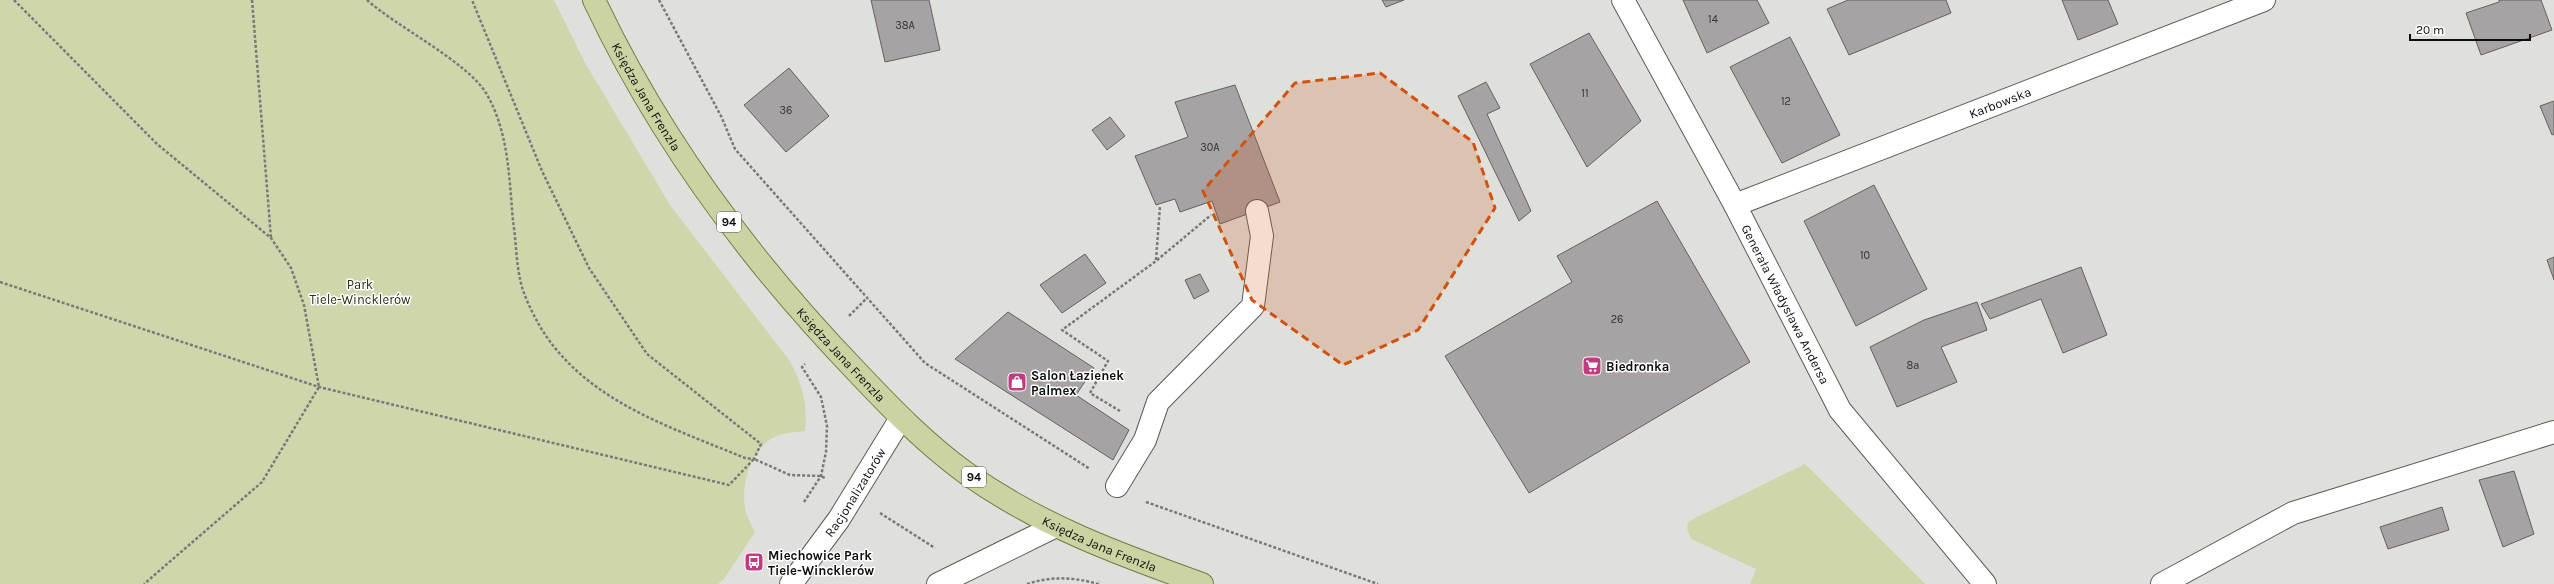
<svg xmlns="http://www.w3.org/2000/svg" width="2554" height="584" font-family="Karla,sans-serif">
	<rect width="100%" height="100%" fill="#dfe0db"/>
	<!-- green -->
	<path fill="#cfd6ab" d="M0,0H554L584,61L670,205L789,360C802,383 808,404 805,431C793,432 777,433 767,442C748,458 740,489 746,513C748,519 752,526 755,532L724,579L718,584H0Z
		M1805,464L1925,584H1750L1756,569L1691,539L1687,529L1688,523L1693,519Z"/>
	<!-- building -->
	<path fill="#a7a2a4" stroke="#656062" d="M871,0H929L940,50L885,62Z
		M1382,0H1404L1386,7Z
		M1683,0H1757L1769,23L1707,53Z
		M1848,0H1946L1951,13L1849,55L1827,9Z
		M2062,0H2108L2118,24L2078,40Z
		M2499,0H2541L2552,30L2481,55L2466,13L2499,2Z
		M1589,33L1641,121L1587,167L1530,64Z
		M1790,37L1840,135L1782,163L1730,67Z
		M789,68L829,116L786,152L744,105Z
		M1486,82L1500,108L1487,114L1531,211L1519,221L1458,96Z
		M1235,85L1280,202L1220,224L1212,201L1180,212L1175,199L1156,205L1135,156L1188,137L1175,102Z
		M2554,101V134L2552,135L2540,106Z
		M1110,117L1125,136L1107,150L1092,130Z
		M1874,185L1927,289L1856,326L1804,221Z
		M1657,201L1750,362L1529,493L1445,356L1572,282L1557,256Z
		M1085,254L1106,283L1062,313L1040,285Z
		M2554,257V280L2547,260Z
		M2081,267L2107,335L2063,353L2041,299L1990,319L1981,304Z
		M1200,274L1209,291L1194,299L1185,280Z
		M1977,302L1987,330L1941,347L1957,382L1897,407L1870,347L1924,320Z
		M1008,312L1094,368L1076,395L1129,430L1113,460L955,359Z
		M2514,471L2534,534L2503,547L2479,480Z
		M2442,507L2449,530L2388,549L2380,527Z"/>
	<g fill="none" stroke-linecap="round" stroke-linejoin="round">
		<defs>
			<g id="minor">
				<path id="s1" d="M1623,0L1735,205L1840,410L1985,584"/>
				<path id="s2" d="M1735,205L2264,0"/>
				<path d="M1117,486L1145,440L1158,402L1253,306L1262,236L1257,211"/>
				<path id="s3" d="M791,584L839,519L901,418"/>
				<path d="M938,584L1054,527"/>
				<path d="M2162,584L2293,513L2554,432"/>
			</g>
			<g id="major">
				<path id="s4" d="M594,0C659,138 752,263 857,372C891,408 926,444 966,473C1039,525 1118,554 1202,584"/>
			</g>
		</defs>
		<!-- minor casing -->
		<use href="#minor" stroke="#5b5c58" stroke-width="24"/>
		<!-- major casing -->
		<use href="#major" stroke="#737b46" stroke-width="24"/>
		<!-- path -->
		<path stroke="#797a77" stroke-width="2.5" stroke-dasharray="3 2" stroke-linecap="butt" d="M14,0L157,144L271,238L291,268L304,305L319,387L262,482L144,584
			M252,0L271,238
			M367,0C397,27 466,61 486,93C509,132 509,178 513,221C516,240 516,260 520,279C523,294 531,310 538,323C582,400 668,426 745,458L754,459L761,444L647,354L589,268L542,171L472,0
			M659,0L721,116L735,149L925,363L1090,469
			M1156,260L1160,206
			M0,282L319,387L729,485L754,459L790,475L821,476L825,478
			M849,316L867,298
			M1120,411L1090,393L1108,361L1062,330L1156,261L1211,215
			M804,502L821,476L826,452L827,426L821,397L802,367L805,364
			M1146,502L1378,584
			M880,513L935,548
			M1027,584C1051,576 1074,577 1098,584L1099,581"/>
		<!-- minor -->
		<use href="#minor" stroke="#fff" stroke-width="22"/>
		<!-- major -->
		<use href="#major" stroke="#ccd3a3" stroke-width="22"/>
	</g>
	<!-- marked area -->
	<path fill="#d2520c" fill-opacity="0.2" stroke="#d2520c" stroke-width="3" stroke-dasharray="8 5" stroke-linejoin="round" d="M1380,73L1473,142L1495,208L1418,330L1343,365L1252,300L1203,191L1295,83Z"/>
	<!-- icons -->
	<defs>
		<symbol id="supermarket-square" viewBox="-11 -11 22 22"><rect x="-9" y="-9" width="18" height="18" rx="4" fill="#c13c7f" stroke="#fff"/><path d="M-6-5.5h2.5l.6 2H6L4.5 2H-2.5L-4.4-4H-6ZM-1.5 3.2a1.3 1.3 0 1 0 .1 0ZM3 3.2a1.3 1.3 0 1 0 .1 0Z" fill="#fff"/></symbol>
		<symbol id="shop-square" viewBox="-11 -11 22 22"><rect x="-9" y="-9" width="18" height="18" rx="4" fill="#c13c7f" stroke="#fff"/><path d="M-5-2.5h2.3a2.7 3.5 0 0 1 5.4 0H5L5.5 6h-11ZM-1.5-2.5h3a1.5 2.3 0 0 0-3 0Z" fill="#fff"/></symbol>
		<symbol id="bus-square" viewBox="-11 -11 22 22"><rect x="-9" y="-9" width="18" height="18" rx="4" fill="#c13c7f" stroke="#fff"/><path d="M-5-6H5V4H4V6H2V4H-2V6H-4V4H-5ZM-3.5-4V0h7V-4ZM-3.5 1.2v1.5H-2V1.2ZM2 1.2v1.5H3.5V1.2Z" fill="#fff"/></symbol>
	</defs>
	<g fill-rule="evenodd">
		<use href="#supermarket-square" x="1581" y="355" width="22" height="22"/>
		<use href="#shop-square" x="1006" y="371" width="22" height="22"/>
		<use href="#bus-square" x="743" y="551" width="22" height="22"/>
	</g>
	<g text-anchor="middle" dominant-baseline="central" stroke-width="3" stroke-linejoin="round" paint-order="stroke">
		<!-- number labels -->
		<g font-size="11" fill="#343332">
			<text x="1713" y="19">14</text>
			<text x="905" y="25">38A</text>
			<text x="1585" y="93">11</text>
			<text x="1786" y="101">12</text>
			<text x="786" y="110">36</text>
			<text x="1210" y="147">30A</text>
			<text x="1865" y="255">10</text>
			<text x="1617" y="319">26</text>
			<text x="1913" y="365">8a</text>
		</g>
		<!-- shield labels -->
		<g fill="#fff" stroke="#565655" stroke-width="1">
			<rect x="717" y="212" width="24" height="20" rx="3"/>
			<rect x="962" y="467" width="24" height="20" rx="3"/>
		</g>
		<g font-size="12" font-weight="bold" fill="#0d0e0c">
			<text x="729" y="222">94</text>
			<text x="974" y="477">94</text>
		</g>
		<!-- street labels -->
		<g font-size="13" fill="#0d0e0c" stroke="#fff">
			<text stroke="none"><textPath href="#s4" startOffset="110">Księdza Jana Frenzla</textPath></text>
			<text stroke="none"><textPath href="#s2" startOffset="284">Karbowska</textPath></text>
			<text stroke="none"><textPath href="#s1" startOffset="345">Generała Władysława Andersa</textPath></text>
			<text stroke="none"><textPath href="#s4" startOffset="434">Księdza Jana Frenzla</textPath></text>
			<text stroke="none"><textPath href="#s3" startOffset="112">Racjonalizatorów</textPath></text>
			<text stroke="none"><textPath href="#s4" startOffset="758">Księdza Jana Frenzla</textPath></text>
		</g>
		<!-- park labels -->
		<g font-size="13" fill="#2a2e11" stroke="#fff">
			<text x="360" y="284">Park<tspan x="360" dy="15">Tiele-Wincklerów</tspan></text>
		</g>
		<!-- poi labels -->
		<g font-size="13" font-weight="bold" fill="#0d0e0c" stroke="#fff" text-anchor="start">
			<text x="1606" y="366">Biedronka</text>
			<text x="1031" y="375">Salon Łazienek<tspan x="1031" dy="15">Palmex</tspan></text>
			<text x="768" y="555">Miechowice Park<tspan x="768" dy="15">Tiele-Wincklerów</tspan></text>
		</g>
	</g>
	<!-- scale -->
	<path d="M2410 34v6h120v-6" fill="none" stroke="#0d0e0c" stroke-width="2"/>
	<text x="2416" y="34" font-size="12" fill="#0d0e0c" stroke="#ffffff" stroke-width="3" paint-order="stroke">20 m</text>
</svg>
